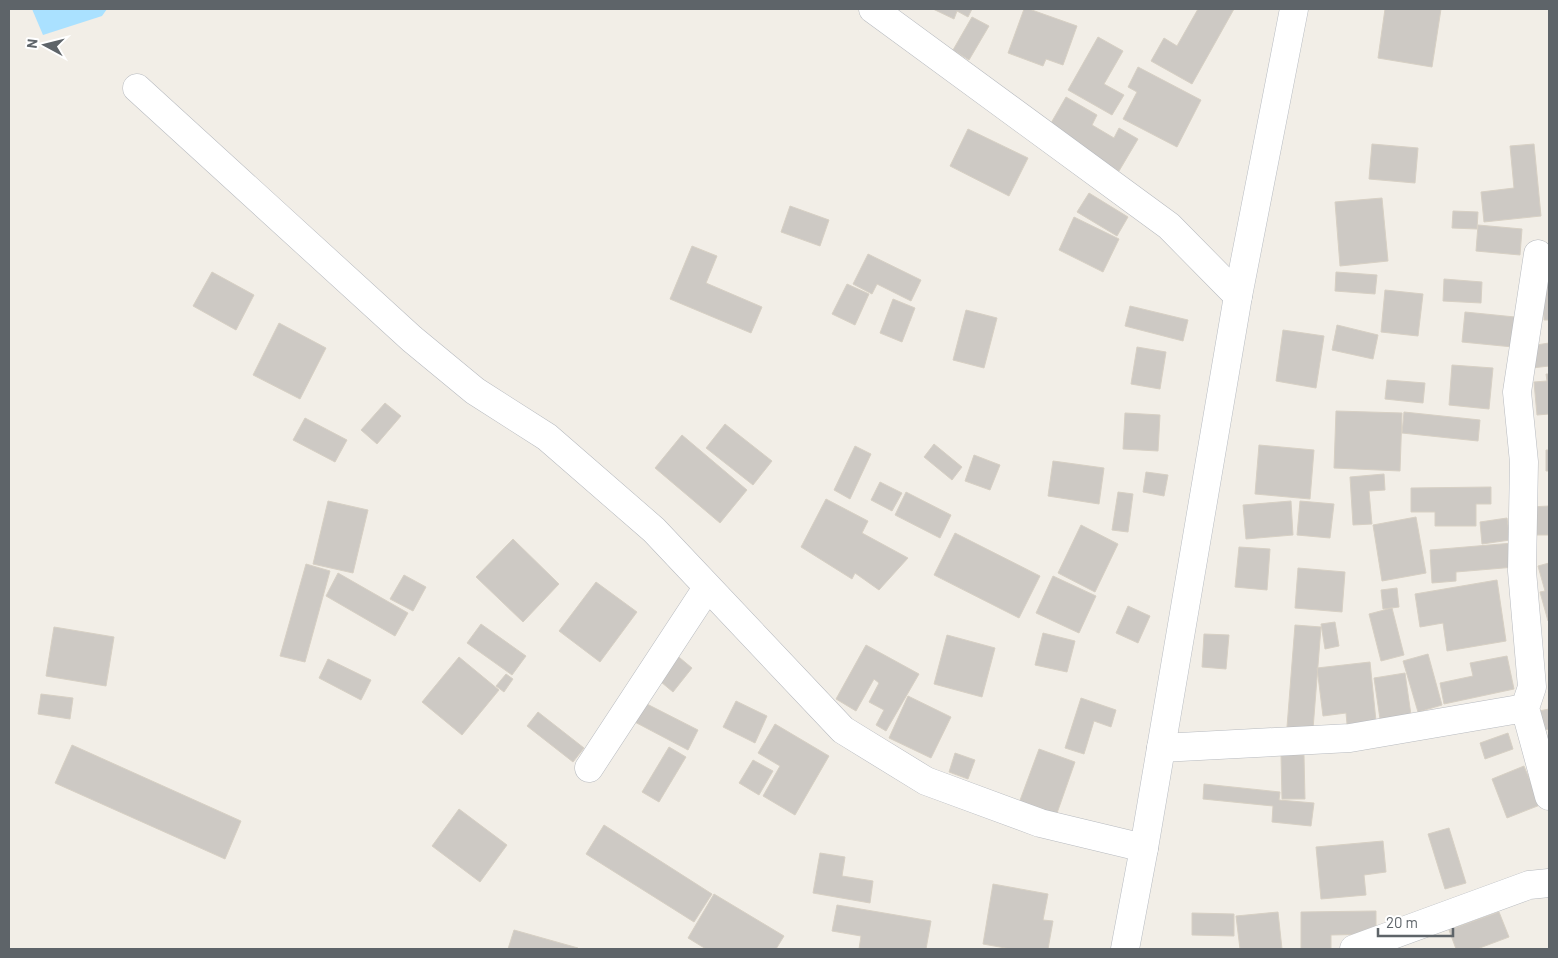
<svg xmlns="http://www.w3.org/2000/svg" width="1558" height="958" font-family="Barlow,sans-serif">
	<rect width="100%" height="100%" fill="#f2eee7"/>
	<!-- water -->
	<path fill="#aae1ff" d="M32,9H107L102,16L43,35Z"/>
	<!-- building -->
	<path fill="#cdc9c4" stroke="#d7d0c4" d="M933,9H972L968,17L957,11L954,19Z
		M1024,9H1029L1077,26L1063,65L1046,59L1043,66L1008,53Z
		M1198,9H1234L1192,84L1151,61L1164,38L1177,46Z
		M1385,9H1441L1432,67L1378,58Z
		M972,17L989,26L969,60L953,50Z
		M1098,37L1123,51L1104,84L1124,95L1112,115L1068,90Z
		M1138,67L1201,100L1177,147L1123,119L1137,92L1128,87Z
		M1066,97L1097,115L1092,125L1114,138L1119,128L1138,139L1119,171L1047,130Z
		M968,129L1028,158L1009,196L950,166Z
		M1372,144L1418,148L1415,183L1369,179Z
		M1534,144L1541,216L1484,222L1481,192L1514,188L1510,146Z
		M1089,193L1128,217L1117,236L1077,212Z
		M1382,198L1388,261L1340,266L1335,202Z
		M790,206L829,220L820,246L781,232Z
		M1453,211L1478,212L1477,229L1452,228Z
		M1074,217L1119,239L1103,272L1059,250Z
		M1478,225L1522,229L1520,255L1476,251Z
		M692,246L717,256L706,283L762,307L751,333L670,299Z
		M868,254L921,280L911,301L877,284L872,294L853,284Z
		M212,272L254,295L236,330L193,306Z
		M1336,272L1377,275L1375,294L1335,291Z
		M1542,277H1549V320H1544Z
		M1444,279L1482,282L1481,303L1443,301Z
		M847,284L869,294L855,325L832,314Z
		M1385,290L1423,294L1418,336L1381,332Z
		M893,299L915,308L902,342L880,333Z
		M1130,306L1188,320L1183,341L1125,326Z
		M966,310L997,318L984,368L953,360Z
		M1465,312L1515,317L1513,347L1462,342Z
		M279,323L326,348L300,399L253,375Z
		M1337,325L1378,335L1373,359L1332,350Z
		M1283,330L1324,336L1316,388L1276,381Z
		M1549,343V366L1532,368L1530,346Z
		M1137,347L1166,352L1160,389L1131,384Z
		M1452,365L1493,368L1489,409L1449,405Z
		M1546,374H1549V414L1537,415L1534,382L1547,381Z
		M1387,380L1425,383L1423,403L1385,399Z
		M385,403L401,416L377,444L361,430Z
		M1336,411L1402,413L1400,471L1334,468Z
		M1404,412L1480,420L1478,441L1402,433Z
		M1125,413L1160,415L1158,451L1123,449Z
		M305,418L347,440L335,462L293,440Z
		M725,424L772,461L753,485L706,448Z
		M682,435L747,490L720,523L655,468Z
		M934,444L962,467L952,480L924,457Z
		M1259,445L1314,450L1310,499L1255,494Z
		M855,446L871,454L850,499L834,490Z
		M1546,450H1549V471H1546Z
		M974,455L1000,465L990,490L965,481Z
		M1053,461L1104,468L1099,504L1048,496Z
		M1146,472L1168,475L1164,496L1143,492Z
		M1384,474L1385,490L1369,491L1372,524L1353,525L1350,477Z
		M880,482L902,493L892,511L871,500Z
		M1491,487V504H1476V526H1435V512H1411V488Z
		M906,492L951,515L940,538L895,515Z
		M1118,492L1133,494L1128,532L1112,530Z
		M826,499L868,521L862,533L908,558L879,590L855,573L852,579L801,547Z
		M328,501L368,510L353,573L313,564Z
		M1291,501L1293,535L1246,539L1243,505Z
		M1300,501L1334,504L1330,538L1297,535Z
		M1549,506V535H1530V507Z
		M1416,517L1426,573L1382,581L1373,525Z
		M1507,518L1510,540L1482,544L1480,522Z
		M1081,525L1118,544L1095,592L1058,573Z
		M955,533L1040,576L1019,618L934,575Z
		M513,539L559,584L523,622L476,577Z
		M1513,543L1515,567L1456,572V581L1432,583L1430,550Z
		M1239,547L1270,549L1267,590L1235,587Z
		M1549,563V621H1548L1540,592L1545,591L1538,566Z
		M306,564L330,571L305,662L280,656Z
		M1298,568L1345,572L1342,612L1295,608Z
		M338,573L408,613L395,636L326,596Z
		M404,575L426,587L413,611L390,599Z
		M1053,576L1096,596L1079,633L1036,613Z
		M1497,580L1506,641L1447,651L1443,623L1420,627L1415,594Z
		M596,582L637,612L600,662L559,631Z
		M1397,588L1399,607L1383,609L1381,590Z
		M1128,606L1150,616L1138,643L1116,633Z
		M1392,608L1404,655L1381,661L1369,614Z
		M1335,622L1339,646L1325,649L1321,624Z
		M481,624L526,656L512,675L467,643Z
		M1295,625L1321,627L1313,729L1287,727Z
		M54,627L114,637L106,686L46,676Z
		M1043,633L1075,641L1067,672L1035,665Z
		M1204,634L1229,635L1226,669L1202,667Z
		M947,635L995,648L982,697L934,684Z
		M866,645L919,674L886,731L876,725L884,710L869,702L879,683L874,679L856,711L836,699Z
		M674,653L692,668L673,692L655,677Z
		M1428,654L1442,705L1418,712L1403,661Z
		M1507,656L1514,689L1444,704L1440,683L1473,676L1470,663Z
		M459,657L499,690L462,735L422,702Z
		M328,659L371,680L361,700L319,678Z
		M1370,662L1376,721L1347,724L1346,713L1323,716L1317,668Z
		M1405,673L1411,715L1380,719L1374,678Z
		M506,674L513,679L504,692L496,686Z
		M41,694L73,698L70,719L38,714Z
		M908,696L951,717L931,758L889,738Z
		M1081,698L1116,710L1111,727L1094,721L1084,754L1065,748Z
		M641,701L698,730L688,750L631,720Z
		M736,701L767,716L755,743L723,727Z
		M1549,709V729L1544,730L1539,711Z
		M538,712L584,748L573,762L527,726Z
		M775,724L829,756L795,815L763,796L780,766L758,753Z
		M1508,733L1513,749L1485,759L1480,743Z
		M72,745L241,821L225,859L55,783Z
		M669,747L686,757L659,802L642,792Z
		M1039,749L1075,762L1056,816L1019,803Z
		M955,753L975,760L968,779L949,772Z
		M1281,755H1304L1305,799H1282Z
		M753,760L773,771L759,795L739,783Z
		M1524,766L1540,805L1507,818L1492,779Z
		M1204,784L1280,792L1279,800L1314,803L1311,826L1272,822L1273,806L1203,799Z
		M459,809L507,845L480,882L432,846Z
		M604,825L712,894L694,922L586,854Z
		M1449,828L1466,883L1445,889L1428,834Z
		M1383,841L1386,872L1364,875L1366,895L1321,899L1316,847Z
		M820,853L845,857L842,876L873,881L870,903L813,893Z
		M993,884L1048,894L1043,920L1053,921L1048,949H1011L983,944Z
		M714,894L784,936L776,949H706L688,938Z
		M837,905L931,921L926,949H859L861,936L832,931Z
		M1376,911V934L1331,935V949H1301V912Z
		M1278,912L1282,949H1240L1236,916Z
		M1499,912L1509,937L1477,949H1456L1449,930Z
		M1192,913L1234,914V936L1192,935Z
		M514,930L578,948V949H508Z"/>
	<g fill="none" stroke-linecap="round" stroke-linejoin="round">
		<defs>
			<path id="street" d="M873,9L1169,226L1238,296
				M137,88L412,339L475,391L547,437L654,530L843,730L926,781L1040,823L1144,848
				M1538,254L1517,392L1524,462L1522,571L1532,687L1525,708L1549,796
				M1161,748L1350,738L1525,708
				M589,768L707,588
				M1354,949L1529,885L1549,883"/>
			<path id="secondary" d="M1125,949L1144,848L1238,296L1294,9"/>
		</defs>
		<!-- street casing -->
		<use href="#street" stroke="#b7babf" stroke-width="29"/>
		<!-- secondary casing -->
		<use href="#secondary" stroke="#b8bcc2" stroke-width="29"/>
		<!-- street -->
		<use href="#street" stroke="#fff" stroke-width="28"/>
		<!-- secondary -->
		<use href="#secondary" stroke="#fff" stroke-width="28"/>
	</g>
	<!-- border -->
	<rect width="1558" height="958" fill="none" stroke="#5e6469" stroke-width="20"/>
	<!-- north arrow -->
	<g transform="translate(45 45) rotate(277)" stroke="#ffffff" stroke-width="4" paint-order="stroke">
	<path d="M0-4L9 19L0 12L-9 19Z" fill="#5e6469"/>
	<text y="-8" font-size="14" font-weight="bold" text-anchor="middle" fill="#5e6469">N</text>
	</g>
	<!-- scale -->
	<path d="M1378 928v8h75v-8" fill="none" stroke="#5e6469" stroke-width="2.5"/>
	<text x="1386" y="928" font-size="15" fill="#5e6469" stroke="#ffffff" stroke-width="4" paint-order="stroke">20 m</text>
</svg>
